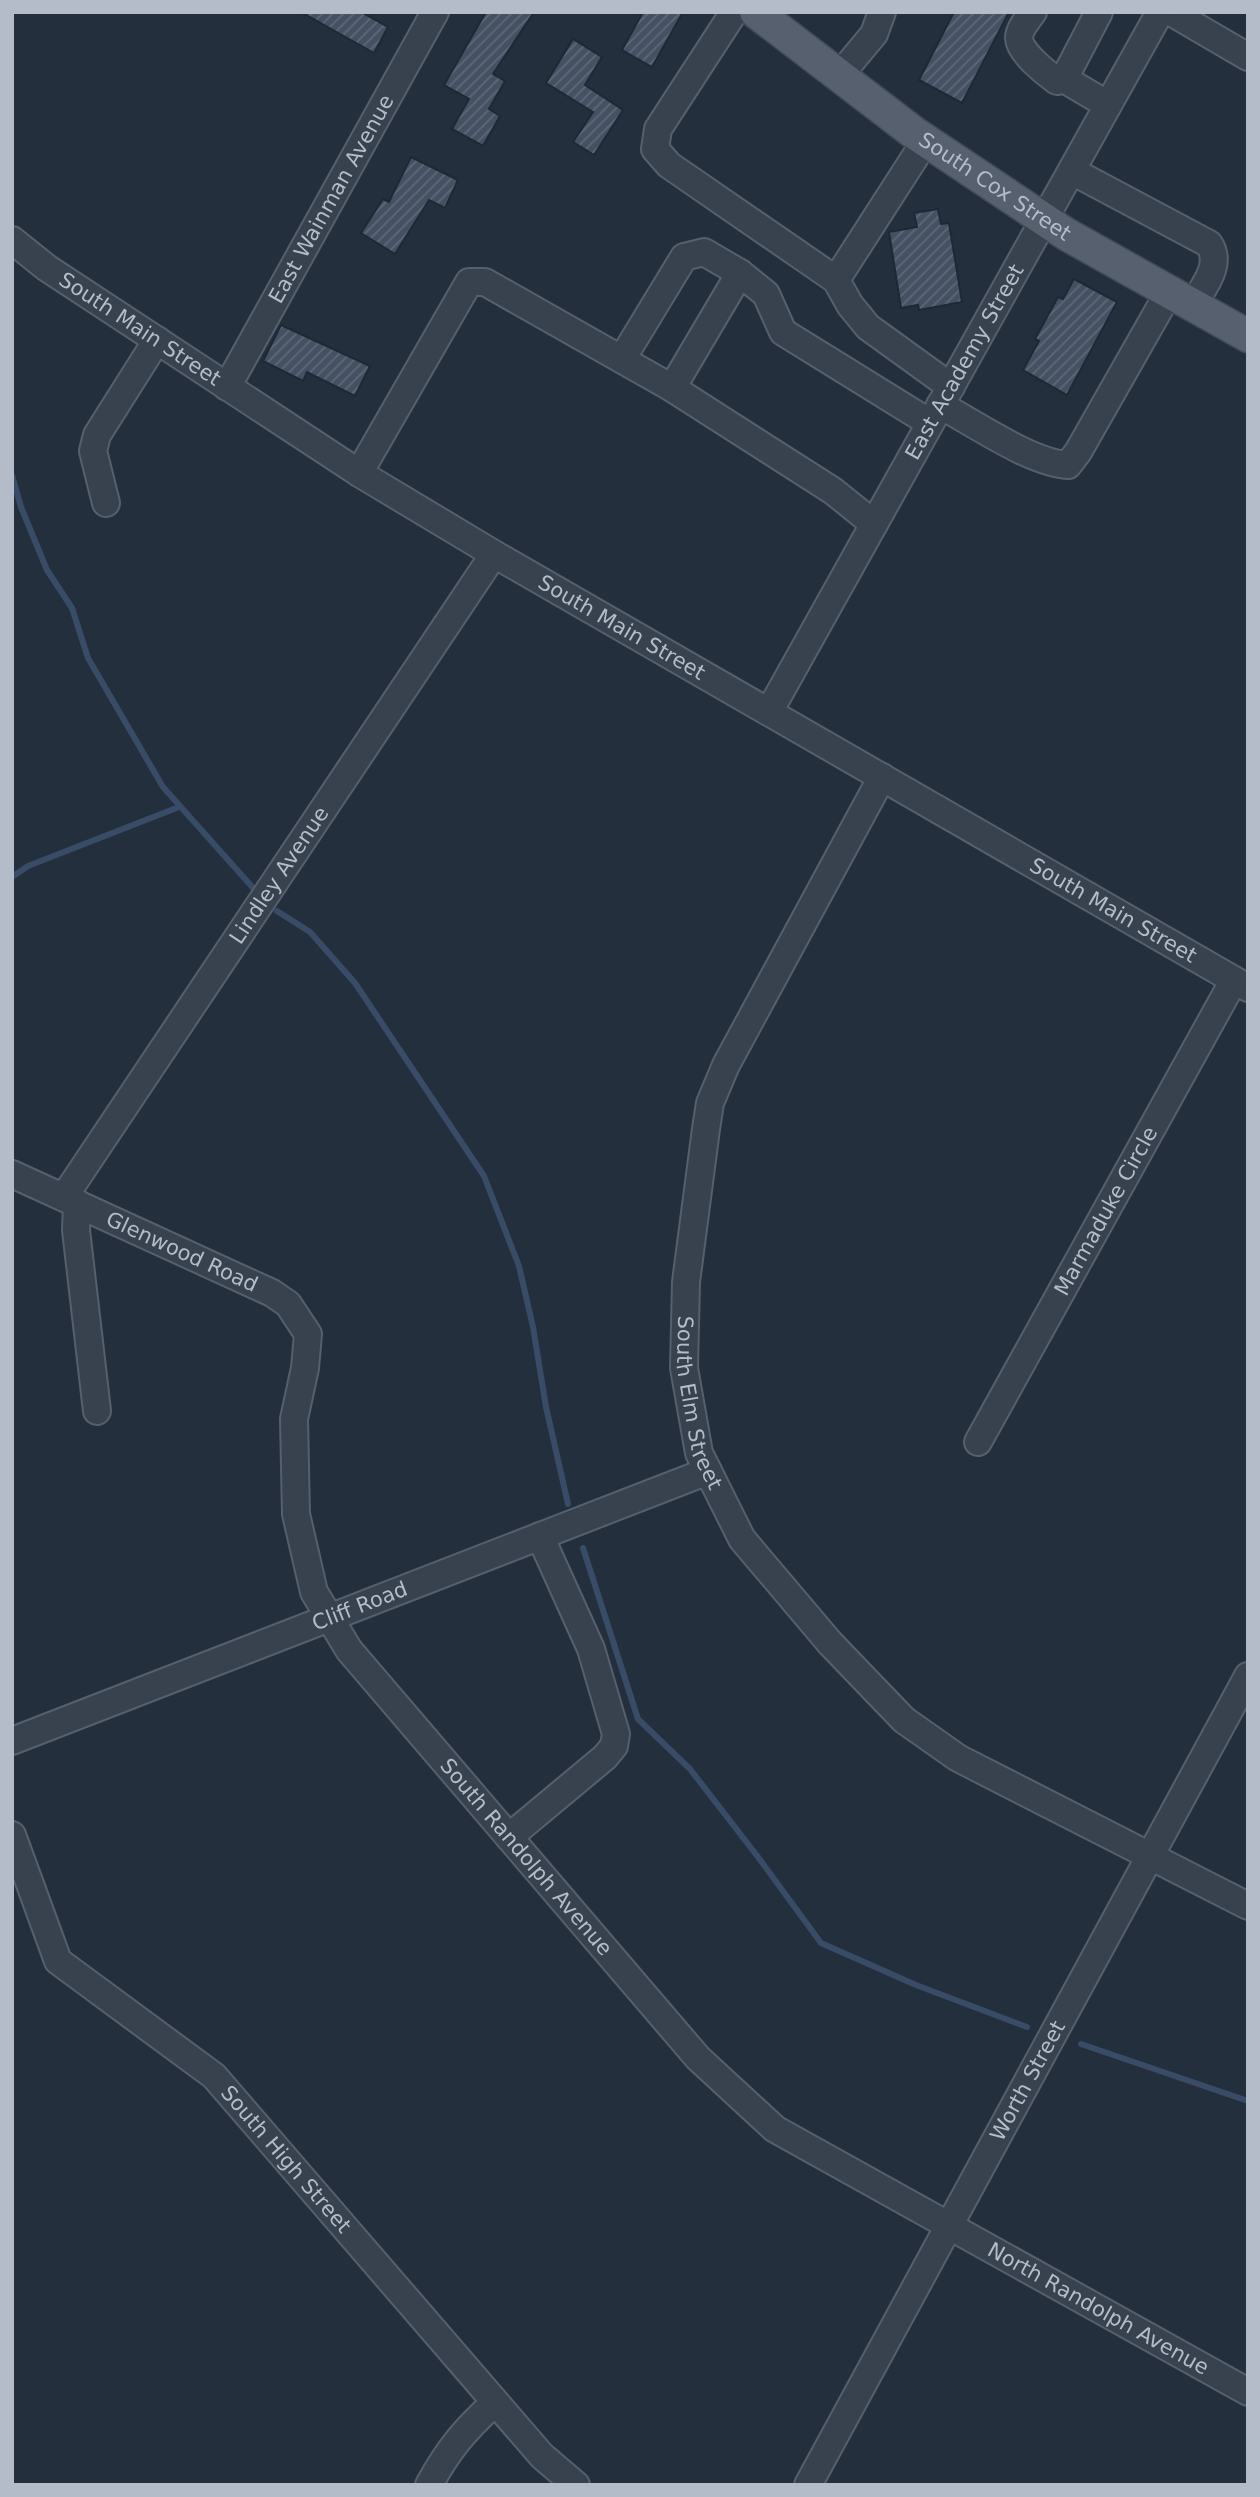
<svg xmlns="http://www.w3.org/2000/svg" width="1260" height="2497" font-family="'DejaVu Sans',sans-serif">
	<defs>
		<pattern id="building-hatch" width="6" height="6" patternUnits="userSpaceOnUse" patternTransform="scale(1.75)"><rect width="6" height="6" fill="#455162"/><path d="M-1 1l2-2M0 6l6-6M5 7l2-2" fill="none" stroke="#5d6877"/></pattern>
	</defs>
	<rect width="100%" height="100%" fill="#242f3e"/>
	<g fill="none" stroke-linecap="round" stroke-linejoin="round">
		<!-- stream -->
		<path stroke="#394c67" stroke-width="6" d="M12,475L21,507L47,570L72,608L88,658L163,787L254,889
			M12,877L28,866L179,807
			M277,911L310,932L355,983L484,1176L519,1266L533,1327L546,1407L568,1504
			M583,1548L638,1719L690,1769L758,1857L821,1943L916,1985L1027,2027
			M1081,2044L1248,2101"/>
	</g>
	<!-- building -->
	<path fill="url(#building-hatch)" stroke="#1f2835" stroke-width="2" d="M301,12H361L388,27L374,53Z
		M486,12H534L493,74L505,81L489,109L500,116L483,146L452,129L469,99L444,85Z
		M643,12H683L652,67L622,50Z
		M954,12H1009L962,103L919,80Z
		M573,39L602,57L585,85L623,110L594,155L573,142L593,112L546,83Z
		M411,157L458,180L445,208L429,200L395,254L361,233L383,199L389,202Z
		M938,209L941,224L949,223L962,302L919,310L918,305L901,308L889,232L917,227L914,213Z
		M1074,279L1117,302L1067,395L1023,370L1039,341L1035,339L1058,297L1063,299Z
		M281,325L370,366L355,396L307,372L303,381L263,361Z"/>
	<g fill="none" stroke-linecap="round" stroke-linejoin="round">
		<defs>
			<g id="minor">
				<path d="M734,12L658,129L655,149L669,165L836,280L850,305L868,327L951,387"/>
				<path d="M1033,12C1028,19 1019,29 1019,38C1019,52 1047,74 1057,81L1064,79L1108,105"/>
				<path d="M1171,12L1248,57"/>
				<path d="M839,76L874,34L882,12"/>
				<path d="M1064,79L1099,12"/>
				<path d="M1072,171L1209,244C1223,265 1203,287 1193,305"/>
				<path id="s1" d="M12,240L47,268L359,473L494,554L1248,988"/>
				<path d="M836,280L926,140"/>
				<path d="M622,359L684,257L704,252L740,273L766,294L783,332L930,423"/>
				<path id="s2" d="M227,387L435,12"/>
				<path d="M672,388L740,273"/>
				<path d="M940,405C974,423 1031,463 1068,465L1078,452L1169,292"/>
				<path d="M359,473L469,282H485L672,388L833,491L874,524"/>
				<path d="M106,503L93,451L97,435L157,340"/>
				<path id="s3" d="M769,712L1160,12"/>
				<path id="s4" d="M882,777L726,1065L710,1103L706,1129L686,1282L684,1368L699,1453L742,1539L830,1643L904,1720L958,1758L1248,1906"/>
				<path id="s5" d="M12,1174L272,1293L288,1304L308,1334L305,1368L294,1419L296,1514L314,1592L349,1650L698,2058L775,2129L1248,2392"/>
				<path id="s6" d="M64,1197L494,554"/>
				<path d="M77,1203L76,1230L97,1411"/>
				<path id="s7" d="M978,1442L1234,980"/>
				<path id="s8" d="M12,1741L708,1471"/>
				<path id="s9" d="M12,1835L58,1961L214,2076L542,2456L576,2485"/>
				<path d="M509,1837L605,1757L614,1746L616,1734L591,1649L540,1536"/>
				<path d="M429,2485C449,2448 465,2430 495,2402"/>
				<path id="s10" d="M808,2485L1248,1676"/>
			</g>
			<g id="major">
				<path id="s11" d="M756,12L913,132L1066,234L1248,336"/>
			</g>
		</defs>
		<!-- minor casing -->
		<use href="#minor" stroke="#565f6c" stroke-width="30"/>
		<!-- major casing -->
		<use href="#major" stroke="#414a57" stroke-width="35"/>
		<!-- minor -->
		<use href="#minor" stroke="#38414e" stroke-width="26"/>
		<!-- major -->
		<use href="#major" stroke="#56606e" stroke-width="32"/>
	</g>
	<g text-anchor="middle" dominant-baseline="central" stroke-width="7" stroke-linejoin="round" paint-order="stroke">
		<!-- street labels -->
		<g font-size="21" fill="#b4bcc9" stroke="#1d2633">
			<text stroke="none"><textPath href="#s11" startOffset="296">South Cox Street</textPath></text>
			<text stroke="none"><textPath href="#s2" startOffset="215">East Wainman Avenue</textPath></text>
			<text stroke="none"><textPath href="#s1" startOffset="156">South Main Street</textPath></text>
			<text stroke="none"><textPath href="#s3" startOffset="401">East Academy Street</textPath></text>
			<text stroke="none"><textPath href="#s1" startOffset="723">South Main Street</textPath></text>
			<text stroke="none"><textPath href="#s6" startOffset="387">Lindley Avenue</textPath></text>
			<text stroke="none"><textPath href="#s1" startOffset="1290">South Main Street</textPath></text>
			<text stroke="none"><textPath href="#s7" startOffset="264">Marmaduke Circle</textPath></text>
			<text stroke="none"><textPath href="#s5" startOffset="187">Glenwood Road</textPath></text>
			<text stroke="none"><textPath href="#s4" startOffset="672">South Elm Street</textPath></text>
			<text stroke="none"><textPath href="#s8" startOffset="373">Cliff Road</textPath></text>
			<text stroke="none"><textPath href="#s5" startOffset="943">South Randolph Avenue</textPath></text>
			<text stroke="none"><textPath href="#s10" startOffset="460">Worth Street</textPath></text>
			<text stroke="none"><textPath href="#s9" startOffset="438">South High Street</textPath></text>
			<text stroke="none"><textPath href="#s5" startOffset="1682">North Randolph Avenue</textPath></text>
		</g>
	</g>
	<!-- border -->
	<rect width="1260" height="2497" fill="none" stroke="#b4bcc9" stroke-width="28"/>
</svg>
